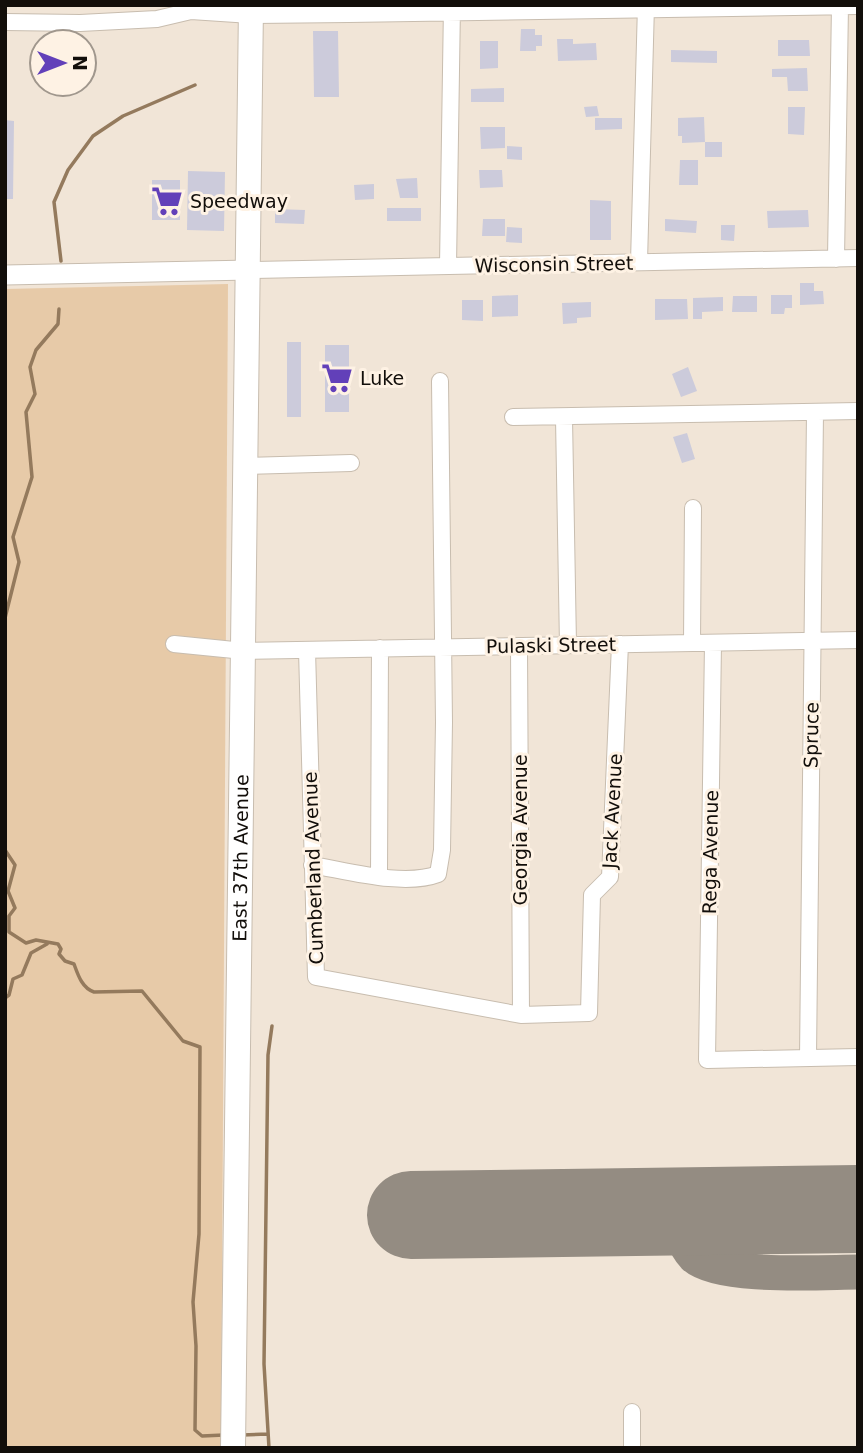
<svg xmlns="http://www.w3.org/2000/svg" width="863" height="1453" font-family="'DejaVu Sans',sans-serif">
	<rect width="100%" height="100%" fill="#f1e5d7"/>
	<!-- green -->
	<path fill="#e7caa8" d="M228,284L221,1448H5V289Z"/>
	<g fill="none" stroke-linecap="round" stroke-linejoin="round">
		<!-- stream -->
		<path stroke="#947a5d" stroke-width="3.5" d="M61,261L54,202L68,170L93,136L123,116L195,85
			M5,618L19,562L13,537L32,477L26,412L35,394L30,367L36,350L58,324L59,309
			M5,850L15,865L8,891L15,908L9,916V932L26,943L36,940L58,944L61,949L59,954L65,961L74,964C78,975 82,988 94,992L142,991L183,1041L200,1047L199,1234L193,1302L196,1346L195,1430L202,1436L224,1435
			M5,998L9,995L13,979L22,975L31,953L47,944
			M242,1435L268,1434
			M269,1448L264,1364L268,1055L272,1026"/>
		<!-- taxiway -->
		<path stroke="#948c82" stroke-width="35" d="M679,1211C681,1228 682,1243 694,1256C718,1279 823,1272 858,1272"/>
		<!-- runway -->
		<path stroke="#948c82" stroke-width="88" d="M411,1215L858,1209"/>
	</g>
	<!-- building -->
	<path fill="#cccbdb" d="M521,29H535V35H542V46H536V51H520Z
		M313,31H338L339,97H314Z
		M557,39H573V44L596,43L597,60L558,61Z
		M778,40H809L810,56H778Z
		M480,41H498V68L480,69Z
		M671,50L717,51V63L671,62Z
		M807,68L808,91H788L787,77H772V69Z
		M504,88V102H471V89Z
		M597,106L599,116L586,117L584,107Z
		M788,107H805L804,135L788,134Z
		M704,117L705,142L682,143V136H678V118Z
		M595,118H622V129L595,130Z
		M5,120L14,121L13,199H5Z
		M480,127H505V148L481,149Z
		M705,142H722V157H705Z
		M507,146L522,147V160L507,159Z
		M680,160H698V185H679Z
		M479,170H502L503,187L480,188Z
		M188,171L225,172L224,231L187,230Z
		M417,178L418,198H400L396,179Z
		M152,180H180V220H152Z
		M374,184V199L355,200L354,185Z
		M590,200L611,201V240H590Z
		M387,208H421V221H387Z
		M275,209L305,210L304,224L275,223Z
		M808,210L809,227L768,228L767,211Z
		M483,219H505V236H482Z
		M665,219L697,221L696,233L665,231Z
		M721,225H735L734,241L721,240Z
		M507,227L522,228V243L506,242Z
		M800,283H814V291H823L824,304L800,305Z
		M518,295V316L492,317V296Z
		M771,295H792V308H785L784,314H771Z
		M733,296H757V312H732Z
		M723,297V311L702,312V319H693V298Z
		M655,299H687L688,319L655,320Z
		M462,300H483V321L462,320Z
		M591,302V317L577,318V323L563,324L562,303Z
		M287,342H301V417H287Z
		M325,345H349V412H325Z
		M688,367L697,391L681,397L672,374Z
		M687,433L695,459L682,463L673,437Z"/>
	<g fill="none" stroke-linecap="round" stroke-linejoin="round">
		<defs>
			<path id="minor" d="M5,22L80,23L157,19L191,11L251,15L349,14L858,6
				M836,259L840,5
				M639,262L646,5
				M448,266L452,5
				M250,270L858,258
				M513,417L858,411
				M564,418L568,645
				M245,466L351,463
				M692,643L693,508
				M713,643L707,1060L858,1057
				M174,644L244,651L858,640
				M519,646L521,1015
				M307,650L316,977L521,1015L589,1013L592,895L610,877L620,644
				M312,865C348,871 404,887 438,874L442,850L444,722L440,381
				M379,877L380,648
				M808,1058L815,412
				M632,1448V1412"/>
			<path id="tertiary" d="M5,275L250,270"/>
			<g id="primary">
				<path id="s1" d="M233,1448L251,5"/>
			</g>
		</defs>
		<!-- minor casing -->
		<use href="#minor" stroke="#c8bdaf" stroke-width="18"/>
		<!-- tertiary casing -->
		<use href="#tertiary" stroke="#c8bdaf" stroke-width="21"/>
		<!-- primary casing -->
		<use href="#primary" stroke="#c8bdaf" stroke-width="26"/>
		<!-- minor -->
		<use href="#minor" stroke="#fff" stroke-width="16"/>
		<!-- tertiary -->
		<use href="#tertiary" stroke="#fff" stroke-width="19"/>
		<!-- primary -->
		<use href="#primary" stroke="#fff" stroke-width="24"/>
	</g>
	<!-- icons -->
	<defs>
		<symbol id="supermarket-bare" viewBox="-9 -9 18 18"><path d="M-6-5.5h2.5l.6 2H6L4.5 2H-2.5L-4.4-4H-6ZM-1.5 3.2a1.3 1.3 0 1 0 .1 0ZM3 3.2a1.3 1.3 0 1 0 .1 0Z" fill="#6240b9" stroke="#fef2e4" stroke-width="2.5" paint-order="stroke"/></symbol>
	</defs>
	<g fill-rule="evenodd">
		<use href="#supermarket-bare" x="145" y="179" width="44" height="44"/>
		<use href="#supermarket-bare" x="315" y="356" width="44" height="44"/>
	</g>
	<g text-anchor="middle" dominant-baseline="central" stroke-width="6" stroke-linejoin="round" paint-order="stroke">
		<!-- poi labels -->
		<g font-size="19" fill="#120e0a" stroke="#fef2e4" text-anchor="start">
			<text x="190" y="201">Speedway</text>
			<text x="360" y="378">Luke</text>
		</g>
		<!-- street labels -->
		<g font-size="19" fill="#120e0a" stroke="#fef2e4">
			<text transform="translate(554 264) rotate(-1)">Wisconsin Street</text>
			<text transform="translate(551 645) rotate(-1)">Pulaski Street</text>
			<text transform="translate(811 735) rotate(-89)">Spruce</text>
			<text transform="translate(612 811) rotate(-87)">Jack Avenue</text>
			<text transform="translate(520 830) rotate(-90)">Georgia Avenue</text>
			<text transform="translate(710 852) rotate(-89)">Rega Avenue</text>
			<text stroke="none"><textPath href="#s1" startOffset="590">East 37th Avenue</textPath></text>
			<text transform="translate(313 868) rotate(-92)">Cumberland Avenue</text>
		</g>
	</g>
	<!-- border -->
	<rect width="863" height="1453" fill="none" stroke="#120e0a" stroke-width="14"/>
	<!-- north arrow -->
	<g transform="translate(63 63) rotate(90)"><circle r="33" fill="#fef2e4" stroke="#a0978d" stroke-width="2"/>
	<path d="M0-5L12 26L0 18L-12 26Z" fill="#6240b9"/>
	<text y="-10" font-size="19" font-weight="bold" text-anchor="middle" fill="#120e0a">N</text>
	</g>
</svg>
